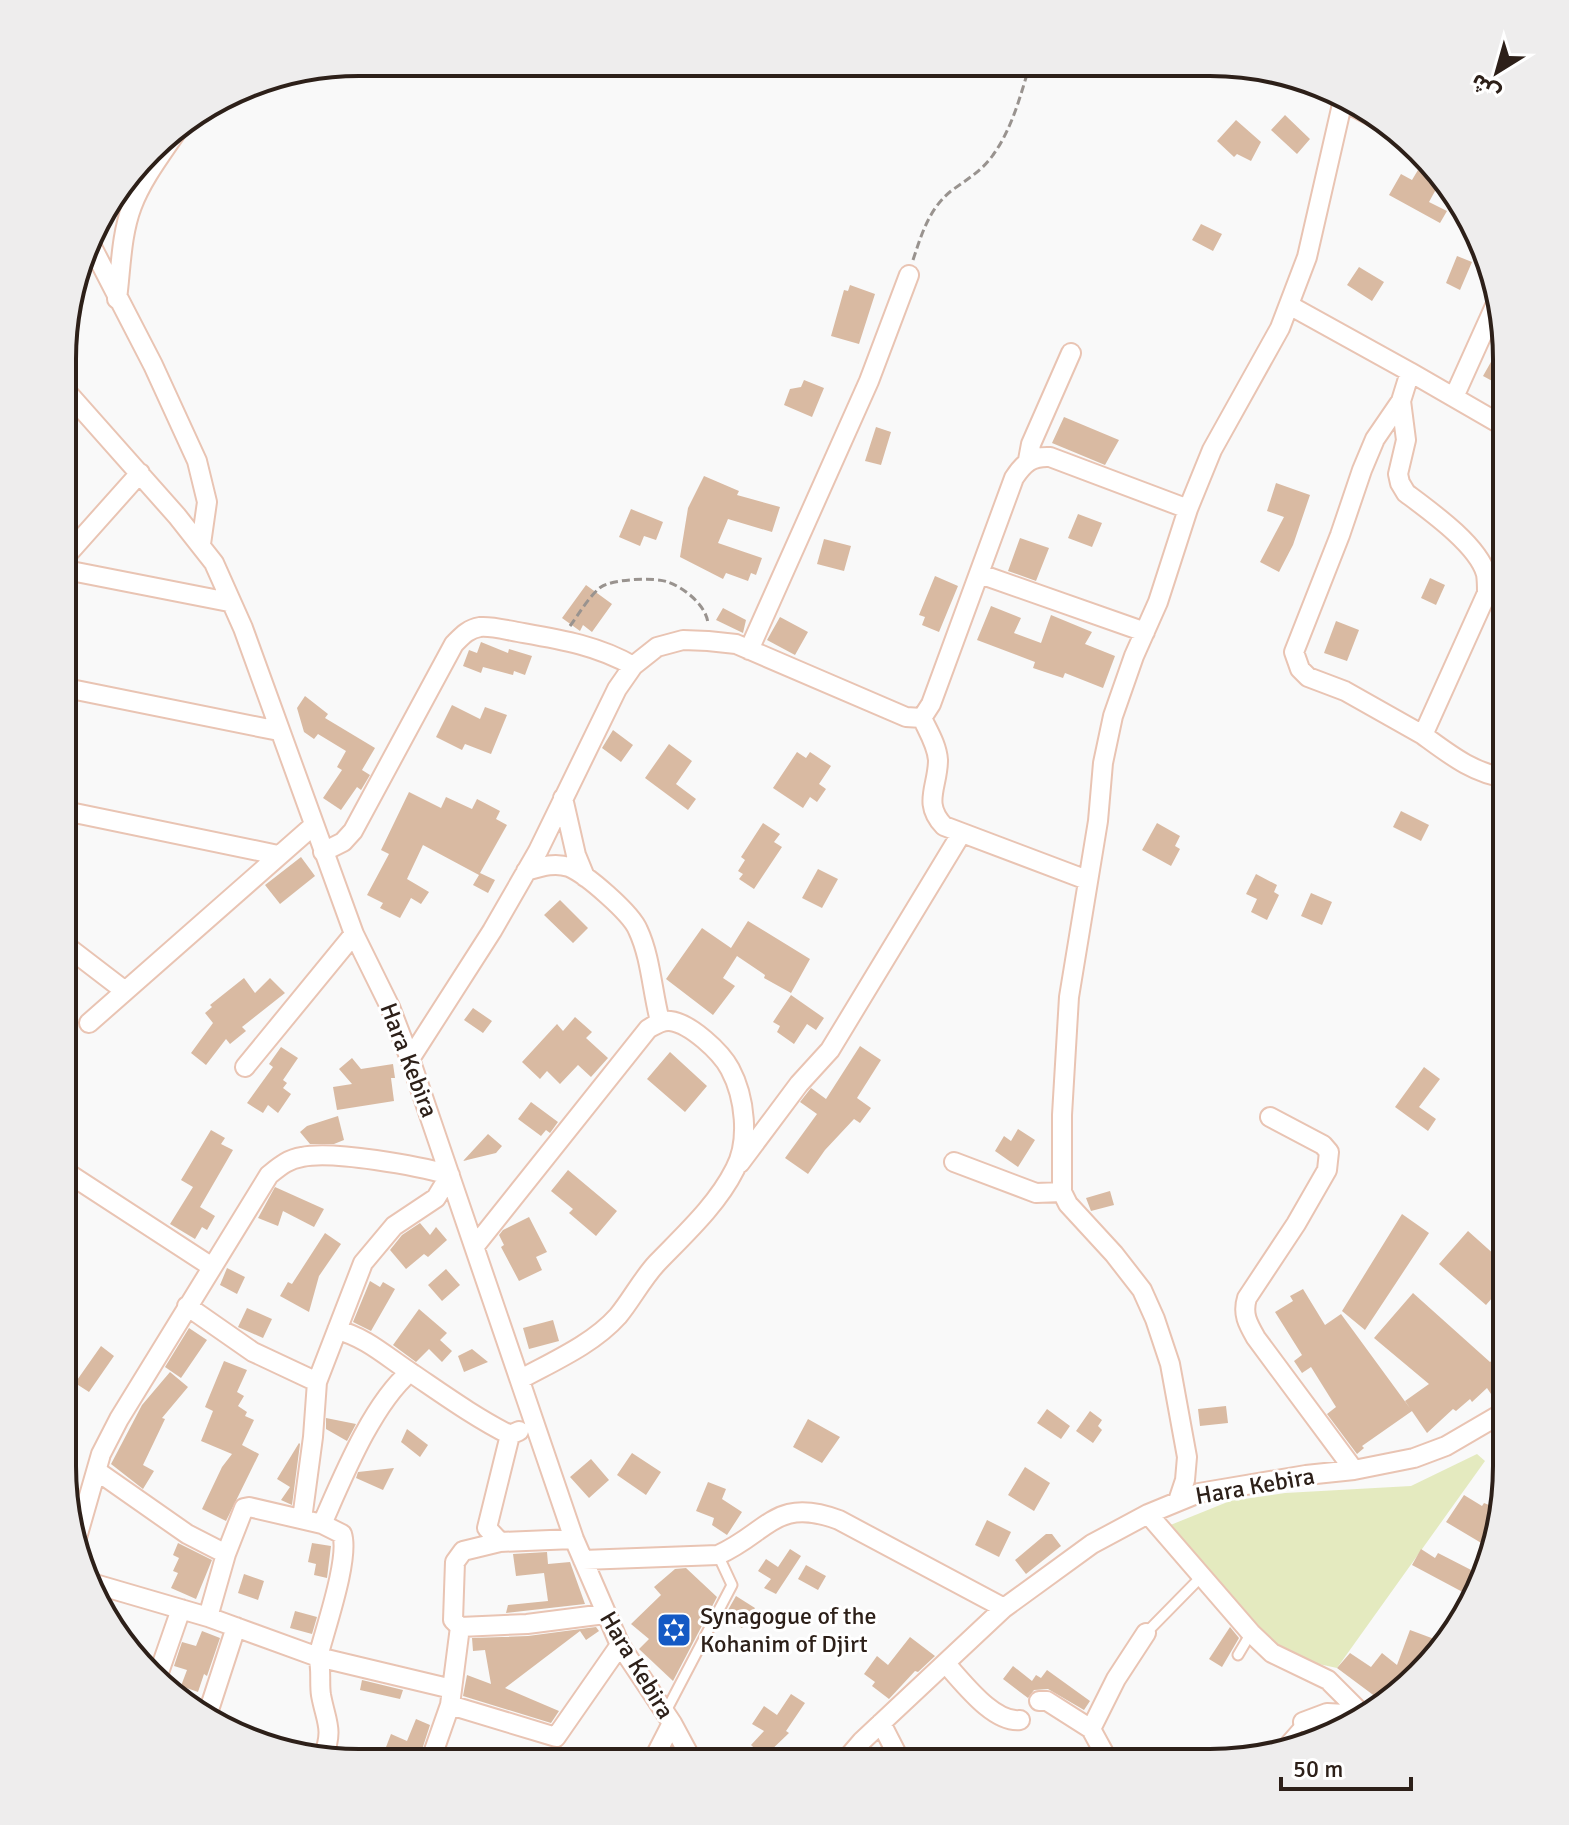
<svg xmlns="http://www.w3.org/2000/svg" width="1569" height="1825" font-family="Signika,'Noto Sans Arabic',sans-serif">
	<rect width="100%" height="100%" fill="#f9f9f9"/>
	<!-- green -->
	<path fill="#e4eabf" d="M1477,1454L1485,1461L1337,1668L1314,1663L1275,1647L1247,1619L1168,1526L1230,1501L1285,1493L1411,1486Z"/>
	<!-- building -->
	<path fill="#d9baa2" d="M1285,115L1310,139L1297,154L1271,130Z
		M1236,120L1261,142L1251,161L1237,154L1234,157L1217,141Z
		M1418,170L1440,182L1429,202L1447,211L1440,223L1389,195L1401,174L1412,180Z
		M1201,224L1222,234L1213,251L1192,240Z
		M1457,256L1472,262L1460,290L1446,283Z
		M1359,267L1384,282L1372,301L1347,285Z
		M850,285L875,294L859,344L831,336L844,290L848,291Z
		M1504,339L1507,359V389L1483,376Z
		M804,380L824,388L812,417L784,405L790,389L801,387Z
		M1064,417L1119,440L1105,465L1052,443Z
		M876,427L891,432L881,465L865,461Z
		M704,476L739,491L737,495L780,507L772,532L728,519L718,543L762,558L756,575L751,573L748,581L726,573L723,579L680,557L688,508Z
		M1276,483L1310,495L1293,545L1279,572L1260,562L1284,517L1267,511Z
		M631,509L663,522L656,540L644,536L640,546L619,537Z
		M1078,514L1102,523L1092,547L1068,538Z
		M1020,538L1049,548L1036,581L1008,571Z
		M824,539L851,546L844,571L817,564Z
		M935,576L958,586L939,632L922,625L925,617L919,615Z
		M1430,578L1445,585L1436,605L1421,598Z
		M586,585L612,604L592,632L583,625L580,631L562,618Z
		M991,606L1021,618L1014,633L1041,643L1051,615L1092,632L1085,644L1115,656L1103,688L1065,673L1063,678L1033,668L1035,662L977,640Z
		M723,608L746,620L743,633L716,620Z
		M780,617L808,632L795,655L767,640Z
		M1336,621L1359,630L1347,661L1324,653Z
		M481,642L508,653L509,649L532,656L525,675L514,671L513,675L483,667L481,673L463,666L469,650L477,653Z
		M305,696L328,714L325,718L375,748L362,770L370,775L361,790L357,787L341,810L323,798L342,770L337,767L346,751L318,734L314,739L304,732L297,708Z
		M452,705L480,719L485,707L507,715L491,754L465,744L462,750L436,737Z
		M613,730L633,745L621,762L602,748Z
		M669,744L692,761L676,784L696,799L688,810L645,778Z
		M797,752L806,758L810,752L831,766L819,784L826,789L817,802L810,797L803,808L773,788Z
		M409,792L441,808L446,797L472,809L477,799L500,811L496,819L507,825L480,873L495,880L488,893L473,885L479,875L423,845L407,879L429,892L421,904L411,898L400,918L380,908L383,903L367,895L389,854L381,850Z
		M1401,811L1429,825L1421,841L1393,827Z
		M763,823L780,834L774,842L782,847L754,889L739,879L743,874L738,871L745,860L741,857Z
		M1157,823L1180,836L1175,846L1180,849L1171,866L1142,850Z
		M301,857L315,876L280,904L265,885Z
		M818,869L838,879L822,908L802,898Z
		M1256,874L1277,885L1274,892L1279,895L1267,920L1251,912L1257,899L1246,894Z
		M1311,893L1332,902L1322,925L1301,916Z
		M560,900L588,928L573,943L544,915Z
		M748,921L810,959L791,993L764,978L765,975L737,956L723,978L735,986L713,1015L666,979L702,928L731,948Z
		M244,978L255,993L270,978L285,993L242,1027L246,1031L230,1044L226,1039L206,1065L191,1053L213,1023L205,1013L212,1007L210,1005Z
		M791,995L824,1018L816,1030L807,1024L794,1044L777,1032L780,1026L773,1022Z
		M473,1008L492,1021L483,1033L464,1020Z
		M575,1017L592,1032L586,1038L608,1058L591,1077L578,1065L560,1084L547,1071L540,1079L522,1062L557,1024L563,1031Z
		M860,1046L881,1060L857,1098L871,1108L860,1123L854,1119L825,1150L808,1174L785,1158L817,1114L800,1102L811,1088L826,1099Z
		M281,1047L298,1058L283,1080L287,1083L283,1088L291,1094L278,1113L268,1105L263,1113L247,1103L273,1067L269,1064Z
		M670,1052L707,1086L685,1112L647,1079Z
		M352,1058L361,1069L393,1064L395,1078H391L394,1101L337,1110L333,1087L352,1084L339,1069Z
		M1424,1067L1440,1079L1419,1107L1436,1119L1428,1131L1395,1107Z
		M531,1102L558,1122L550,1133L546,1130L541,1136L518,1119Z
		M338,1116L344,1140L334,1144H310L300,1132L307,1126Z
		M1018,1129L1035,1140L1018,1167L995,1151L1004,1136L1011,1141Z
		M211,1130L225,1138L221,1144L233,1150L200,1207L215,1216L207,1230L202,1227L195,1239L170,1224L193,1187L181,1180Z
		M488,1134L502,1146L496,1153L463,1161Z
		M568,1170L617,1211L596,1236L569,1213L573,1209L551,1191Z
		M275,1187L324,1209L314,1227L283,1211L278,1226L258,1218Z
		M1110,1191L1114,1205L1091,1211L1086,1198Z
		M1402,1214L1429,1233L1365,1330L1342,1311Z
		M529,1217L547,1252L536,1257L542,1270L519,1281L501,1247L504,1245L499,1235L503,1230Z
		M420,1223L430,1235L436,1227L447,1240L428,1257L424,1254L406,1269L390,1250L402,1235Z
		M1468,1231L1506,1265V1282L1486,1305L1439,1264Z
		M325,1233L341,1244L319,1276L309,1312L280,1296L288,1282L292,1284Z
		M227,1268L245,1277L237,1294L220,1285Z
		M446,1269L460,1285L442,1301L428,1285Z
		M370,1281L380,1287L383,1282L395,1289L371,1331L353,1322Z
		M1303,1289L1325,1325L1341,1314L1412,1411L1362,1446L1364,1448L1357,1454L1327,1414L1336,1407L1311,1367L1302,1373L1294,1361L1302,1355L1275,1312L1293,1301L1290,1296Z
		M1413,1293L1490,1362L1506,1351V1388L1493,1397L1487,1388L1472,1402L1470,1399L1456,1411L1453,1409L1427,1433L1405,1401L1429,1384L1374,1338Z
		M247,1308L272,1319L263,1338L238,1327Z
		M419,1309L447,1333L440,1340L452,1351L442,1362L429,1349L416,1362L393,1345Z
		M553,1320L559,1341L529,1349L523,1328Z
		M189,1328L207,1340L181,1378L165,1367Z
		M101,1346L114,1356L89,1392L75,1383Z
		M472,1349L488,1362L464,1372L458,1356Z
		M224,1361L247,1370L237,1392L244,1396L238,1406L247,1412L245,1416L254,1420L242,1445L259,1454L226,1521L202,1509L222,1467L232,1454L201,1441L213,1411L205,1407Z
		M170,1372L188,1387L162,1418L165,1419L143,1465L154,1471L143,1489L111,1464L142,1405Z
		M1226,1406L1228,1423L1200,1426L1198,1409Z
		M1047,1409L1070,1426L1061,1439L1037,1423Z
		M1090,1411L1102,1420L1098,1426L1102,1430L1093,1443L1076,1431Z
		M326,1418L356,1424L347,1441L326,1429Z
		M808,1419L840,1437L822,1463L793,1447Z
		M407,1429L428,1445L420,1457L401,1442Z
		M299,1443L300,1444L292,1505L281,1500L290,1487L277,1479Z
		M632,1453L661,1472L646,1495L617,1475Z
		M591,1459L609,1480L589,1498L570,1477Z
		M1025,1467L1050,1483L1034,1511L1008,1495Z
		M394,1468L383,1490L356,1478L358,1472Z
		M708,1482L726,1489L722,1499L742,1512L727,1535L712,1525L714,1518L696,1511Z
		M1464,1495L1482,1506L1484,1503L1499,1509L1488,1547L1446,1522Z
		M987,1520L1011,1532L999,1557L975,1545Z
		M1046,1534H1052L1061,1546L1026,1574L1015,1560Z
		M178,1543L212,1560L196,1599L171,1588L178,1573L173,1571L179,1558L173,1555Z
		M312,1543L331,1546L327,1578L314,1575L316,1564L308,1562Z
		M790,1549L801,1556L776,1594L764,1588L771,1579L758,1571L766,1559L778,1567Z
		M1421,1549L1435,1558L1438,1553L1479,1574L1472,1597L1412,1565Z
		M547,1552L548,1564L570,1562L585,1604L506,1613L508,1605L548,1601L544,1573L516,1576L513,1554Z
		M806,1565L826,1576L818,1590L798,1579Z
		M686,1568L717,1597L673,1681L639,1649L649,1639L631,1624L661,1595L654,1587L675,1569Z
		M244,1574L264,1581L258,1600L238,1593Z
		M736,1596L755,1608L742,1628L724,1617Z
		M295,1611L317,1617L312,1634L290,1628Z
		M596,1627L599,1631L586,1640L580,1631L505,1688L559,1711L551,1723L463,1696L467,1675L491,1684L485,1650L473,1651L472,1638L528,1636Z
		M1230,1627L1239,1638L1222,1667L1209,1659Z
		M1410,1630L1445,1643L1420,1676L1384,1703L1337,1668L1350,1653L1371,1667L1382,1653L1397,1665Z
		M202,1631L220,1638L207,1676L204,1674L198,1692L181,1686L187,1670L174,1666L182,1642L196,1646Z
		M910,1637L935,1656L918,1672L915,1671L889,1699L872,1686L875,1682L864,1674L877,1656L888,1665Z
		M1013,1666L1032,1681L1036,1675L1041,1678L1047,1670L1090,1701L1084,1710L1048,1689L1034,1690L1028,1698L1003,1679Z
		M362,1680L403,1690L400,1699L360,1690Z
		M791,1694L805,1703L786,1731L789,1733L764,1757L751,1745L764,1731L752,1724L764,1706L777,1715Z
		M416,1719L430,1725L418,1762H388L390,1758L383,1755L391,1734L407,1741Z"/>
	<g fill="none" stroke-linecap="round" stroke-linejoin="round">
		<defs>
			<path id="lane" d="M1146,1633L1201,1577
				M1238,1655L1251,1633
				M665,1713L732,1585L718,1555
				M1282,1746L1303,1722"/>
			<path id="street" d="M1343,101L1385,123
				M90,243L153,365L197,461L207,502L201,544
				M117,299C121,268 121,235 132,206C143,177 164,151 181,125
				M1289,305L1410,372L1401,401L1406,440L1398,474L1400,483L1406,493C1430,511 1478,545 1486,574C1487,580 1487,587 1487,593L1423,735C1449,754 1474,774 1507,778
				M1410,372L1507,428
				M67,392L177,516L214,563L243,628L354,934L390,1007L410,1059L574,1539L620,1645L672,1723L693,1762
				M1454,397L1499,297
				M1401,401L1375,439L1362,470L1340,535L1294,652L1300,669L1308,677L1345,691L1423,735
				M1028,460L1031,444L1071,353
				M66,556L140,473
				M66,570L229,602
				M980,574L1145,632
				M749,650L869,381L909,275
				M66,688L279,731
				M922,718L931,704L1014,478C1024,463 1032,456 1050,457L1188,509
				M922,718C928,731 937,745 938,760C938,787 922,803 944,826L1087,880
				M563,798L576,855L585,877
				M65,811L278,855
				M323,852L343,842L353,831L454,644C462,636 468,629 480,627C492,626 506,630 518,632C558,639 597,645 633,666
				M526,871C540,867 554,862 569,867C586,874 631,913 638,930C651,958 652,991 660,1021
				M65,945L125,991
				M89,1023L314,825
				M410,1059L492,931L538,851L617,689L633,666L657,647L683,640L708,641L736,644L906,717L922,718
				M245,1067L354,934
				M1270,1117L1323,1145L1329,1152L1327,1170L1296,1224L1247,1298C1242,1314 1248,1324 1256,1338L1354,1470
				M954,1162L1036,1193L1062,1192
				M740,1163L799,1084L830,1050L961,834
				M63,1170L212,1267
				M475,1246L648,1029C655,1025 661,1020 670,1021C690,1023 721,1052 730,1069C745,1097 750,1141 735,1169C717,1205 685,1234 657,1263C642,1279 632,1299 618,1316C593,1344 554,1361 521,1379
				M187,1306L253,1352L317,1382
				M337,1330C366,1337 388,1358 413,1374C444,1395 476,1418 510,1435
				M97,1471L187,1534L226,1554
				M1178,1501L1185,1480L1187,1457L1170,1364L1155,1319L1142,1290L1114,1254L1068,1204L1062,1192V1115L1069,997L1098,821L1103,763L1113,716L1134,656L1158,602L1188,509L1212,450L1280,328L1307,257L1343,100
				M1148,1514L1251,1633L1272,1653L1328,1680L1366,1718
				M322,1524C342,1479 372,1404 410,1372
				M574,1539L500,1542L463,1551L455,1562L453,1620L460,1627L527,1624L605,1614
				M500,1542L487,1528L510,1435L519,1431
				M74,1548L101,1454L119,1419L269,1175C279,1167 288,1159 302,1157C332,1150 419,1166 450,1175L436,1198L394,1226L363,1263L317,1382L313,1437L302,1519
				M583,1560L718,1555C768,1533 775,1496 839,1520L1004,1608
				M88,1582L208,1617L318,1657C322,1669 319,1682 321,1695C326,1722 334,1729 323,1757
				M208,1617L226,1554L244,1508L249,1507L322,1524L342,1534C350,1558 325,1629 318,1657L452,1689
				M946,1664C963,1682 993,1723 1020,1720
				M156,1681L181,1609
				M1039,1701H1047L1091,1729
				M450,1705L556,1737L620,1645
				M206,1719L236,1627
				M1303,1722L1327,1713L1364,1715
				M881,1723L901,1762
				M430,1762L450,1705L460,1627
				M652,1762L672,1723
				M844,1762L862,1741L1004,1608L1092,1544L1148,1514L1199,1493L1306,1475L1354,1470L1414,1458L1446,1446L1506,1411
				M1109,1762L1091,1729L1116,1679L1146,1633"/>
		</defs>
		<!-- lane casing -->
		<use href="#lane" stroke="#e9c4b3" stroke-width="13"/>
		<!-- street casing -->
		<use href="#street" stroke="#e9c4b3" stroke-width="22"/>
		<!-- path -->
		<path stroke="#99938f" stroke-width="3" stroke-dasharray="8 4" stroke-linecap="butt" d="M913,260C922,233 929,209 951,191C966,180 982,171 993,155C1012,129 1021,94 1030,64
			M570,626C579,614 589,596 601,587C612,579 655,577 668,582C685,588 708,607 708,625"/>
		<!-- lane -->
		<use href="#lane" stroke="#fff" stroke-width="9"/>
		<!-- street -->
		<use href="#street" stroke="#fff" stroke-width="18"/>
	</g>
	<!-- icons -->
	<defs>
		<symbol id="synagogue-square" viewBox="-11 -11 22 22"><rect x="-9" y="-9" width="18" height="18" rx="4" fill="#1459c4" stroke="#fff"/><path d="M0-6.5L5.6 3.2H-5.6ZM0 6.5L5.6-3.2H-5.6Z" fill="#fff"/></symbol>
	</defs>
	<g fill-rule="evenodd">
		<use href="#synagogue-square" x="654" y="1610" width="40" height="40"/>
	</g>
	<g text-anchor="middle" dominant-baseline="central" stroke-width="6" stroke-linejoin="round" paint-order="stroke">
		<!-- street labels -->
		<g font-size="24" fill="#2d2019" stroke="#fff">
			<text transform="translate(409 1060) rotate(69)">Hara Kebira</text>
			<text transform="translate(1255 1486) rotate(-10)">Hara Kebira</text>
			<text transform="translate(637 1665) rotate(59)">Hara Kebira</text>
		</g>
		<!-- poi labels -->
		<g font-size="24" fill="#2d2019" stroke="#fff" text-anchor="start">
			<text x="700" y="1616">Synagogue of the<tspan x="700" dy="28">Kohanim of Djirt</tspan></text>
		</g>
	</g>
	<!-- crop -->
	<path d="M0 0H1569V1825H0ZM359 76H1210A283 283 0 0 1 1493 359V1466A283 283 0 0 1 1210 1749H359A283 283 0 0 1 76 1466V359A283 283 0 0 1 359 76Z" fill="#eeeded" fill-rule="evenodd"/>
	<path fill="none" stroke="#2d2019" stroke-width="4" d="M359 76H1210A283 283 0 0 1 1493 359V1466A283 283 0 0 1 1210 1749H359A283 283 0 0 1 76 1466V359A283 283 0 0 1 359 76Z"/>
	<!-- north arrow -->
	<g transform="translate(1497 72) rotate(217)" stroke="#ffffff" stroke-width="6" paint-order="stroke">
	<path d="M0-6L14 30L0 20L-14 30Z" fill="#2d2019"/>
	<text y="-12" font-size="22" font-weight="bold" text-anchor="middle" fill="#2d2019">ش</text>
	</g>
	<!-- scale -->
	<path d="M1281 1777v12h130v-12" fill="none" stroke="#2d2019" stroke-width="4"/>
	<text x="1293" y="1777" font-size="24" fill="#2d2019" stroke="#ffffff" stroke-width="6" paint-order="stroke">50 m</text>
</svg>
